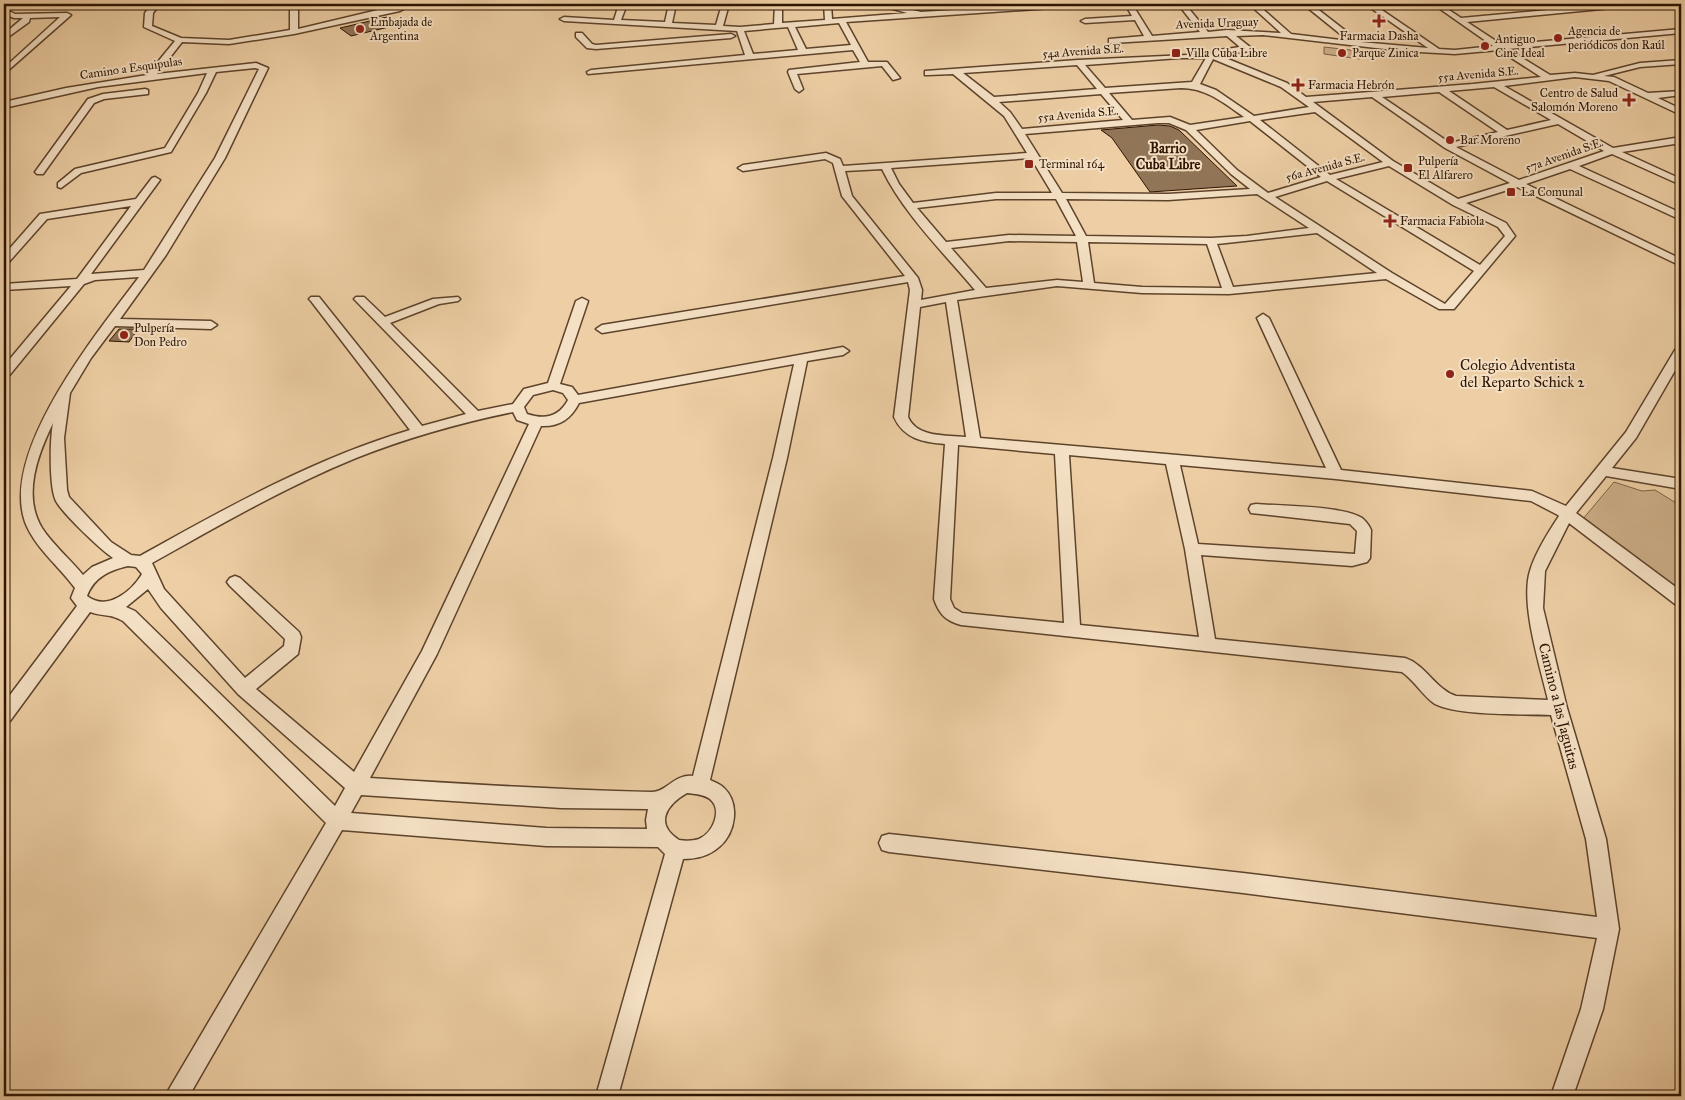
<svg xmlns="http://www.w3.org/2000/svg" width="1685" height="1100" font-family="'IM FELL Great Primer',serif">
	<rect width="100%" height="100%" fill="#eecfa5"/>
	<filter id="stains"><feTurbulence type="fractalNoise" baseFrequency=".004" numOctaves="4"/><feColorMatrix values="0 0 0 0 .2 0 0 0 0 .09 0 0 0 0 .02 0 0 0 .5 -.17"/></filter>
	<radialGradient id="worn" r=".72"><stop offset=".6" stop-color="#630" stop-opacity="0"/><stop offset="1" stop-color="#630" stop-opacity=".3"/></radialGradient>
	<!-- green -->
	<path fill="#cdaf89" stroke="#7d6246" d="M1324,47L1359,51L1360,59L1324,54Z
		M1614,482L1642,491L1655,490L1681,506V595L1582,520Z"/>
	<!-- building -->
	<path fill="#917557" stroke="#2d1402" d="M387,17L389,27L351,36L340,28Z
		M1158,125L1170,126L1179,130L1237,186L1150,192L1112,138L1101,130Z
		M119,329H138L129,342L109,341Z"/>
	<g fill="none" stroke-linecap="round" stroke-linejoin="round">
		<defs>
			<path id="minor" d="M7,4H14L9,11L15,14L67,13L71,15L4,74V68L60,17L30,18L29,22L4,40V34L23,18H14L4,14V9Z
				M152,4H160L153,13L152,26L181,38L229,40L290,30V9L294,4H301L298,9V29L403,4H413L400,11L294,34L229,44L182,42L157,74L256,63L268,68L225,158L166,255L120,319L211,321L217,325L211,329L115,326L91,358L70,393L64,438L67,490L69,497L111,542L131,555L140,556C226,508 315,458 410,430L311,301L309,299L311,297H319L422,426L466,414L356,301L354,299L356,297H364L385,317L433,299L458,297L460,299L458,301L439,304L390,323L478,411L513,404L524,389L548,383L576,301L582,298L588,301L560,384L572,387L578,395L843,347L849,351L843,355L807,361L787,458L710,780C714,782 720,784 724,788C740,803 736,833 719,847C709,856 696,859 683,859L618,1096H596L665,854L658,847L546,846L342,830L189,1096H165L326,823L123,621C109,613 104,617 90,612L10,721L4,724V703L77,606L71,598L75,588C59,566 35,548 25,522C0,450 98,332 139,277L95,280L84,284L8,377L4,378V366L71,286L4,290V284L77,279L131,206L47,219L8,263L4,264V255L40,214L136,199L152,178L155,177L160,180L91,274L144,270L215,158L259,69L255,68L216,72L206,93L171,152L81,173L61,188L58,187V183L75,169L165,148L198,93L207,73L98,87L4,108V102L66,88L147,75L175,41L144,27L145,13ZM794,364L773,458L693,776C674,774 667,792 652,792C558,790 464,784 370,778L437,654L541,426C559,427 571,419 579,403ZM553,390L563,393L568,400C559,417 545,420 527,414L524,407L533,395ZM513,412L517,420L529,424L422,651L354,772L256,689L298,654L301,637L299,632L240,578L235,576L230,578L227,582L230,586L285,639L284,646L245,678L164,589L152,563C218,526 285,487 356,458C407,438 459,423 513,412ZM53,423C50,439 49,487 56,501C63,514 100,549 113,558L92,567L83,575C70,559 53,545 42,528C22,495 38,454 53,423ZM128,566L136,567L142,574C132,591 107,612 87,596C94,577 110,570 128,566ZM148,589L161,608L238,694L345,788L335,806L135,611L126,607ZM687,793C695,794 703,794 710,799C723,810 713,833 699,839C693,841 685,841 679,840C654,824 666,805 687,793ZM361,795L561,808L648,809L646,820L647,829L546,828L351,813Z
				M619,4H627L621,20L665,22L669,4H676L672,23L716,25L722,4H729L723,26L740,27L774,24L775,4H782V23L825,20L824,4H831L832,19L907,13L876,4H887L921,12L1050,4H1084L1080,6L846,22L868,62H887L900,78L893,80L882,66L797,74L803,89L799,92L795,89L788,72L789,70L860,62L853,50L588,74L587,72L591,70L745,55L737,31L564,21L560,19L564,17L614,20ZM839,23L851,45L806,49L795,27ZM788,27L798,50L753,54L744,31Z
				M1125,4H1132L1152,36L1200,32L1178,4H1185L1208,32L1227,30L1281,33L1249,4H1257L1291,34L1349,41L1303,4H1311L1360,42L1428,48L1365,4H1373L1439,49L1455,50L1493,46L1433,4H1440L1461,18L1612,4H1637L1633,6L1467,22L1502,45L1681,29V33L1508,49L1550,75L1575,73L1593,75L1640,63L1681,60V64L1640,67L1604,76L1614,77L1648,93L1681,91V95L1658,98L1681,109V115L1609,81L1575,77L1504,86L1613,148L1681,137V143L1622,152L1681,179V185L1612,154L1579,166L1681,213V220L1570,169L1526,184L1681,259V266L1517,187L1466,203L1506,223L1515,236L1454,309H1439L1386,279L1229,294L1142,293L1057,286L957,300L980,438L1326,468L1257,318L1263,314L1269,318L1341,470L1532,491L1566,506L1626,432L1675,350L1681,346V360L1636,438L1612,468L1681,479V489L1606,476L1576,513L1681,591V606L1675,604L1569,523L1545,571L1543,608L1567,708L1606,839L1619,929L1603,1009L1573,1096H1551L1581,1009L1597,938L1243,893L889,852L882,850L879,843L882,836L889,834L1243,873L1597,917L1586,839L1551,715C1524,714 1458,716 1435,704C1424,697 1414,680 1402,672L961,625C946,621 939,614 934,599L945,444C923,442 904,439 894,417L910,290L908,282L602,333L596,329L602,325L905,276L842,196L833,163L825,159L743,171L738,168L743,165L826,153L840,159L843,166L1027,153L1004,116L953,74L928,75H925V71L1078,60L1209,54L1219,50L1240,47L1227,36L1112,43H1109V39L1144,36L1135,20L1085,23L1081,21L1085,19L1132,16ZM1263,35L1402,51L1455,54L1499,50L1541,77L1473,84L1306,97L1287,83L1218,55L1250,51V47L1236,36ZM1179,58H1206L1192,82L1105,88L1085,65ZM1213,59L1281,87L1309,107L1254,116L1216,90L1200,84ZM1077,65L1097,89L994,97L963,73ZM1494,87L1551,120L1507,130L1449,91ZM1181,88C1206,88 1224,103 1244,117L1190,125L1170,117L1132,120L1109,93ZM1439,92L1498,132L1450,143L1382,97ZM1101,94L1123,120L1022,129L1010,112L999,102ZM1372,97L1445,148L1510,183L1458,199L1393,161L1313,102ZM1315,112L1383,162L1330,175L1260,120ZM1250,121L1321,177L1268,193L1237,170L1196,130ZM1158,123H1169L1186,130L1231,174L1250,189L1168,194L1062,193L1025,134ZM1558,124L1604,151L1519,180L1456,147ZM1031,158L1052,193H996L913,203L899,184L891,168ZM1389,166L1453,205L1498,227L1505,236L1480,265L1336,179ZM882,169C904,214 943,252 975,290L921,300L922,290L918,278L852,196L845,171ZM1327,181L1474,271L1445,304L1392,273L1275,197ZM1257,194L1309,228L1247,236L1211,238L1086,236L1066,199L1168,200ZM996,199H1056L1076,236L1009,235L946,242L917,208ZM1317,233L1377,273L1233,287L1217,244ZM1009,241L1077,242L1083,282L1057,280L986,288L951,248ZM1088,242L1207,244L1222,288L1142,287L1094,283ZM946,302L966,437C947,435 917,438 908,417L920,307ZM958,445L1055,454L1064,623L962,613L954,608L950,599ZM1069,455L1166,464L1185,549L1199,637L1080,625ZM1180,465L1336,479L1531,501L1558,515L1559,516C1549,531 1535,553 1530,571C1520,603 1540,666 1548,700L1456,696C1435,689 1426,665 1405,658L1215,639L1201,555L1352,566L1367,562L1370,558L1371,530C1369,525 1364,518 1358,516C1337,506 1281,506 1256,504L1251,505L1249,509L1251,513L1350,524L1357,531L1355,554L1198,544Z
				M1667,4H1676L1681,6V11Z
				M576,33H582L592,44L596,45L731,34L735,36L731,38L596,49L587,48L576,37Z
				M145,89L148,90V94L104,99L94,103L43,174H37L35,172L88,99L103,94Z"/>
		</defs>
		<!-- minor casing -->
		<use href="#minor" stroke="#5d432b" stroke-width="3"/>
		<!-- minor -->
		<use href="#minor" fill="#f4e0c4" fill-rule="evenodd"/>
	</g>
	<!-- markers -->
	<g fill="#8f2418" stroke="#f4e0c4" stroke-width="2">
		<path d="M1376.5 13.5h5v5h5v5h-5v5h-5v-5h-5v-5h5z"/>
		<circle cx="360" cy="29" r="5"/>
		<circle cx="1558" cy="38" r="5"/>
		<circle cx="1485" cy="46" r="5"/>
		<rect x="1171" y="48" width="10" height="10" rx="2.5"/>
		<circle cx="1342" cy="53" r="5"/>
		<path d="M1295.5 77.5h5v5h5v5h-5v5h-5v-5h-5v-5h5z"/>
		<path d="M1626.5 92.5h5v5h5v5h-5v5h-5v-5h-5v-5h5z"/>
		<circle cx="1450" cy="140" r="5"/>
		<rect x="1024" y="159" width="10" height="10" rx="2.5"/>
		<rect x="1403" y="163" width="10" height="10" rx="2.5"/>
		<rect x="1506" y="187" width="10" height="10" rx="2.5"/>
		<path d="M1387.5 213.5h5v5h5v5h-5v5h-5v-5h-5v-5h5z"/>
		<circle cx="124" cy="335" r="5"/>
		<circle cx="1450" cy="374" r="5"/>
	</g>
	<g text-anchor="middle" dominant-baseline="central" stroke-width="4" stroke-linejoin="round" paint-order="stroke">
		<!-- far-poi labels -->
		<g font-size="12" fill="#2d1402" stroke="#f4e0c4" text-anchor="start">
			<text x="370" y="22">Embajada de<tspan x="370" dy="14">Argentina</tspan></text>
			<text x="1568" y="31">Agencia de<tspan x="1568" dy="14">periódicos don Raúl</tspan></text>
			<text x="1379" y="36" text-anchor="middle">Farmacia Dasha</text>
			<text x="1495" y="39">Antiguo<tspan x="1495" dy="14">Cine Ideal</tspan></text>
			<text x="1186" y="53">Villa Cuba Libre</text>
			<text x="1352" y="53">Parque Zinica</text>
			<text x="1308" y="85">Farmacia Hebrón</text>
			<text x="1618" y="93" text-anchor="end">Centro de Salud<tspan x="1618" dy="14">Salomón Moreno</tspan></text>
			<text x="1460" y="140">Bar Moreno</text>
			<text x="1418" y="161">Pulpería<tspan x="1418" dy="14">El Alfarero</tspan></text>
			<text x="1039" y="164">Terminal 164</text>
			<text x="1521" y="192">La Comunal</text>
			<text x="1400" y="221">Farmacia Fabiola</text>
			<text x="134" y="328">Pulpería<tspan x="134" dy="14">Don Pedro</tspan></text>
		</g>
		<!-- far-street labels -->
		<g font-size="12" fill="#2d1402" stroke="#f4e0c4">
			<text transform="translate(1217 23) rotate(-2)">Avenida Uraguay</text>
			<text transform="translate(1083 51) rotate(-4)">54a Avenida S.E.</text>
			<text transform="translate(131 68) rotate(-8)">Camino a Esquipulas</text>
			<text transform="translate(1478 74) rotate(-5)">55a Avenida S.E.</text>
			<text transform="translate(1078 114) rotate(-5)">55a Avenida S.E.</text>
			<text transform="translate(1564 155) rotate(-19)">57a Avenida S.E.</text>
			<text transform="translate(1325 167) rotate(-15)">56a Avenida S.E.</text>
		</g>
		<!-- far-neighbourhood labels -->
		<g font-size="14" font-weight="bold" fill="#2d1402" stroke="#f4e0c4">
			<text x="1168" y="148">Barrio<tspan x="1168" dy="16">Cuba Libre</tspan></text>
		</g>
		<!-- poi labels -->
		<g font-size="15" fill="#2d1402" stroke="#f4e0c4" text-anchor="start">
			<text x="1460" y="365">Colegio Adventista<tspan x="1460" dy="17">del Reparto Schick 2</tspan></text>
		</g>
		<!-- street labels -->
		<g font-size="15" fill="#2d1402" stroke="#f4e0c4">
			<text transform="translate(1559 706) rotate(76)">Camino a las Jaguitas</text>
		</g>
	</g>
	<!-- margin -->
	<rect width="1685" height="1100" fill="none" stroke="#eecfa5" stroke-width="20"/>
	<rect x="5" y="5" width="1675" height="1090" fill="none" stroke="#2d1402" stroke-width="2.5"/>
	<rect x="10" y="10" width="1665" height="1080" fill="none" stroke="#2d1402"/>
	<rect width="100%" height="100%" filter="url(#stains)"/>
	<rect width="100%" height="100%" fill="url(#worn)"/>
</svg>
